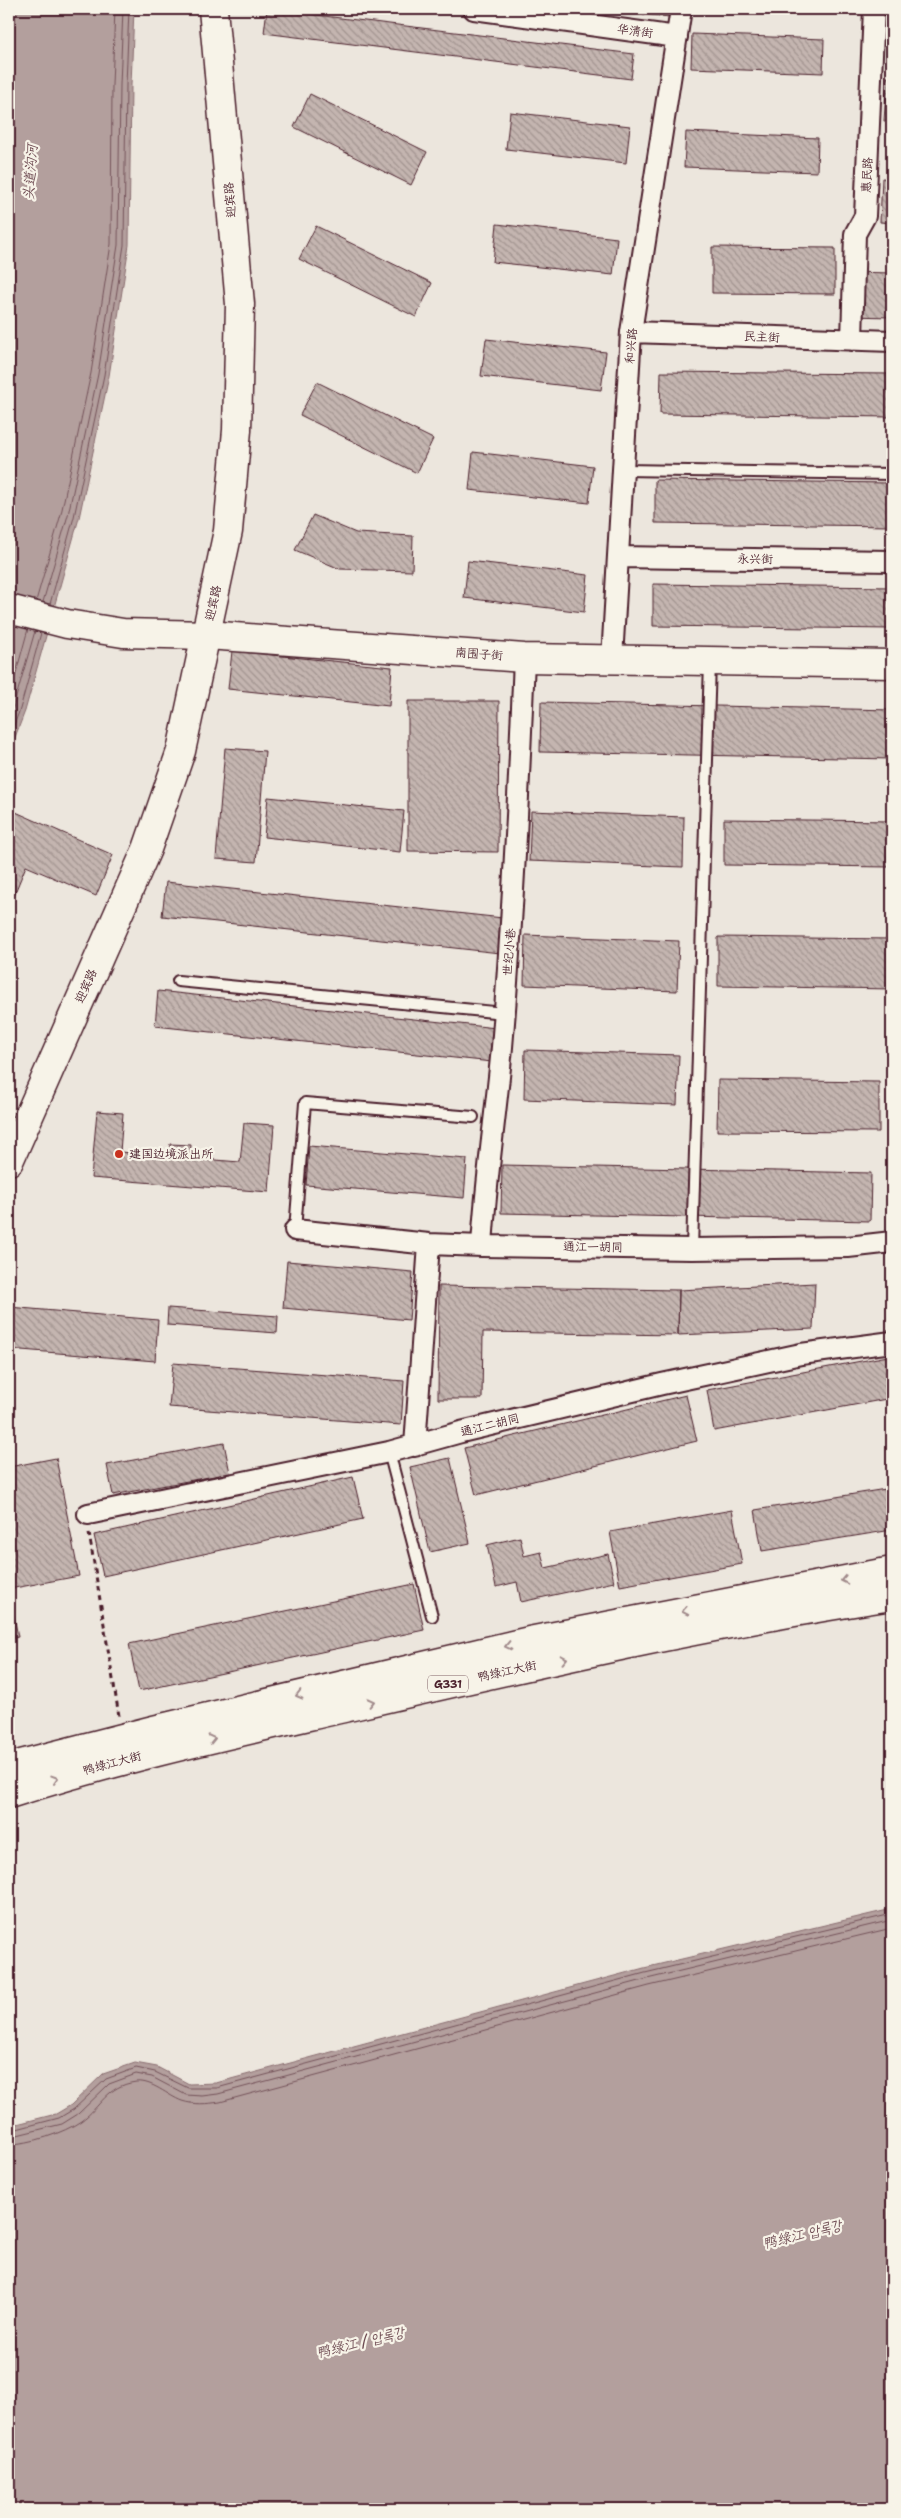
<svg xmlns="http://www.w3.org/2000/svg" width="901" height="2518" font-family="'Shantell Sans','LXGW WenKai TC','Poor Story',sans-serif">
	<defs>
		<pattern id="building-back-hatch" width="6" height="6" patternUnits="userSpaceOnUse" patternTransform="scale(1.25)"><rect width="6" height="6" fill="#c4b5b0"/><path d="M-1 5l2 2M0 0l6 6M5-1l2 2" fill="none" stroke="#a1938f"/></pattern>
	</defs>
	<rect width="100%" height="100%" fill="#ece6dd"/>
	<filter id="ink" filterUnits="userSpaceOnUse"><feTurbulence type="fractalNoise" baseFrequency=".02" numOctaves="2"/><feDisplacementMap in="SourceGraphic" scale="10" xChannelSelector="R" yChannelSelector="G"/><feConvolveMatrix kernelMatrix="1 2 1 2 8 2 1 2 1" color-interpolation-filters="sRGB"/></filter>
	<g filter="url(#ink)">
		<!-- water -->
		<path fill="#b39f9d" stroke="#896c6f" d="M9,9H134L131,85L129,245L109,376L79,518L25,711L9,753Z
			M892,1909V2509H9V2126L56,2114L71,2105L103,2074L135,2063L157,2067L189,2084L216,2083L644,1968Z"/>
		<g fill="none" stroke-linecap="round" stroke-linejoin="round">
			<!-- shore -->
			<path stroke="#745259" stroke-width="1" d="M36,601L61,514L91,373L111,244L112,85L115,9
				M43,602L68,515L98,374L118,245L120,85L123,9
				M50,604L74,517L104,375L124,245L126,85L129,9
				M9,699L28,629
				M9,722L35,631
				M9,739L20,709L41,633
				M9,2131L59,2118L74,2109L106,2079L136,2068L155,2072L188,2088H217L645,1973L892,1914
				M9,2137L62,2124L78,2114L109,2084L136,2074L152,2077L186,2095L202,2096L218,2094L647,1979L892,1920
				M9,2144C30,2144 64,2133 81,2121C102,2106 106,2086 136,2082C152,2080 168,2096 182,2101C194,2105 207,2104 220,2102L649,1986L892,1928"/>
		</g>
		<!-- building -->
		<path fill="url(#building-back-hatch)" stroke="#4a1f2b" d="M267,9L634,54L631,79L264,33Z
			M600,9H670L669,17Z
			M887,9H892V22H886Z
			M692,34L824,39L823,73L691,68Z
			M887,77L892,78V122L884,121Z
			M310,94L427,152L411,185L294,127Z
			M510,112L630,126L626,163L506,149Z
			M686,132L818,138L817,172L684,167Z
			M882,178L892,179V223L880,222Z
			M497,224L617,238L613,275L493,262Z
			M316,226L432,283L416,317L299,259Z
			M712,247L835,248V294L712,293Z
			M849,272L892,273V317L848,316Z
			M486,339L606,352L601,390L481,376Z
			M661,372L892,374V417L660,414Z
			M317,382L433,439L417,473L300,415Z
			M473,452L593,466L589,503L469,490Z
			M655,480L892,483V526L655,523Z
			M313,515L356,533L413,536L412,571L340,569L295,550Z
			M468,561L588,575L584,612L464,598Z
			M653,584L892,587V629L653,626Z
			M232,651L392,667L389,706L228,689Z
			M408,701H499L498,852L408,851Z
			M541,702L892,710V759L540,752Z
			M225,748L265,751L256,862L216,859Z
			M268,797L404,811L400,852L264,837Z
			M9,809L113,855L96,896L26,866L9,907Z
			M531,811L684,817L683,867L529,861Z
			M724,819L892,821V867L724,865Z
			M166,882L503,918L500,953L162,916Z
			M525,935L679,941L677,991L524,985Z
			M718,937L892,939V989L718,986Z
			M158,991L496,1028L492,1062L155,1026Z
			M525,1050L679,1055L677,1105L524,1099Z
			M718,1080L879,1082V1132L717,1131Z
			M97,1111L123,1113L120,1152L169,1156L170,1144L191,1145L190,1158L240,1162L244,1123L274,1125L269,1192L91,1178Z
			M309,1146L467,1159L464,1198L306,1185Z
			M502,1165L871,1173L870,1221L501,1213Z
			M287,1261L413,1272L409,1320L283,1308Z
			M815,1283L813,1329L678,1335L679,1290Z
			M439,1286L679,1290L678,1335L483,1332L482,1399H438Z
			M9,1307L158,1320L155,1361L9,1349Z
			M168,1308L278,1316L277,1333L167,1325Z
			M888,1356L892,1380V1398L714,1431L707,1390Z
			M173,1363L404,1381L401,1425L169,1407Z
			M686,1395L697,1441L476,1495L464,1448Z
			M224,1443L230,1473L113,1495L107,1465Z
			M56,1458L79,1576L9,1589V1467Z
			M450,1458L470,1543L430,1552L410,1467Z
			M353,1477L363,1519L103,1576L94,1535Z
			M892,1488V1530L762,1551L755,1510Z
			M732,1510L742,1564L620,1586L610,1532Z
			M520,1537L524,1556L541,1552L545,1568L608,1554L614,1582L521,1602L517,1582L496,1587L487,1545Z
			M414,1584L424,1630L139,1691L129,1644Z
			M9,1590L18,1637L9,1639Z"/>
		<g fill="none" stroke-linecap="round" stroke-linejoin="round">
			<defs>
				<path id="lane" d="M623,470L892,474
					M178,981L504,1013
					M295,1230L305,1103L473,1117
					M692,1249L710,662
					M389,1452L432,1616"/>
				<path id="street" d="M474,9L677,37
					M631,332L892,341
					M852,340L855,234L865,216L874,9
					M618,557L892,561
					M612,659L631,332L681,9
					M295,1230L429,1244L482,1246L692,1249L848,1247L892,1242
					M482,1246C486,1179 496,1113 502,1047C513,917 519,788 524,658
					M415,1446L429,1244
					M88,1514L389,1452L461,1432L662,1384L801,1354L892,1342"/>
				<path id="secondary" d="M9,609L67,624L123,633L207,635L524,658L892,664"/>
				<path id="primary" d="M9,1161L147,849L181,751L228,531L237,430L240,304L213,9"/>
				<path id="highway" d="M9,1767L153,1730L529,1641L892,1571
					M9,1794C123,1757 240,1732 357,1705C533,1664 714,1623 892,1596"/>
			</defs>
			<!-- lane casing -->
			<use href="#lane" stroke="#4a1f2b" stroke-width="14"/>
			<!-- street casing -->
			<use href="#street" stroke="#4a1f2b" stroke-width="24"/>
			<!-- secondary casing -->
			<use href="#secondary" stroke="#4a1f2b" stroke-width="31"/>
			<!-- primary casing -->
			<use href="#primary" stroke="#4a1f2b" stroke-width="31"/>
			<!-- highway casing -->
			<use href="#highway" stroke="#4a1f2b" stroke-width="31"/>
			<!-- path -->
			<path stroke="#4a1f2b" stroke-width="3" stroke-dasharray="5 4" stroke-linecap="butt" d="M89,1533L119,1716"/>
			<!-- lane -->
			<use href="#lane" stroke="#f7f3e8" stroke-width="10"/>
			<!-- street -->
			<use href="#street" stroke="#f7f3e8" stroke-width="20"/>
			<!-- secondary -->
			<use href="#secondary" stroke="#f7f3e8" stroke-width="28"/>
			<!-- primary -->
			<use href="#primary" stroke="#f7f3e8" stroke-width="28"/>
			<!-- highway -->
			<use href="#highway" stroke="#f7f3e8" stroke-width="28"/>
		</g>
		<!-- one-way arrows -->
		<defs><path id="oneway-chevron" d="M-2-3.5L2.5 0L-2 3.5" fill="none" stroke-width="1.6" stroke-linecap="round" stroke-linejoin="round" transform="scale(1.25)"/></defs>
		<g stroke="#a0898a">
			<use href="#oneway-chevron" transform="translate(844 1580) rotate(169)"/>
			<use href="#oneway-chevron" transform="translate(685 1611) rotate(169)"/>
			<use href="#oneway-chevron" transform="translate(508 1646) rotate(167)"/>
			<use href="#oneway-chevron" transform="translate(564 1659) rotate(-12)"/>
			<use href="#oneway-chevron" transform="translate(299 1695) rotate(166)"/>
			<use href="#oneway-chevron" transform="translate(371 1702) rotate(-13)"/>
			<use href="#oneway-chevron" transform="translate(212 1739) rotate(-13)"/>
			<use href="#oneway-chevron" transform="translate(55 1779) rotate(-18)"/>
		</g>
	</g>
	<!-- markers -->
	<circle fill="#c8321e" stroke="#f7f3e8" stroke-width="2" cx="119" cy="1154" r="5"/>
	<g text-anchor="middle" dominant-baseline="central" stroke-width="4.5" stroke-linejoin="round" paint-order="stroke">
		<!-- shield labels -->
		<rect fill="#f7f3e8" stroke="#7e5f64" stroke-width="1" x="428" y="1675.5" width="40" height="17" rx="4"/>
		<g font-size="11" font-weight="bold" fill="#4a1f2b">
			<text x="448" y="1684">G331</text>
		</g>
		<!-- street labels -->
		<g font-size="12" fill="#4a1f2b" stroke="#f7f3e8">
			<text transform="translate(635 31) rotate(8)">华清街</text>
			<text transform="translate(867 175) rotate(-87)">惠民路</text>
			<text transform="translate(230 200) rotate(-95)">迎宾路</text>
			<text transform="translate(762 337) rotate(2)">民主街</text>
			<text transform="translate(631 346) rotate(-85)">和兴路</text>
			<text transform="translate(755 559) rotate(1)">永兴街</text>
			<text transform="translate(213 603) rotate(-78)">迎宾路</text>
			<text transform="translate(479 654) rotate(4)">南围子街</text>
			<text transform="translate(509 952) rotate(-85)">世纪小巷</text>
			<text transform="translate(86 986) rotate(-66)">迎宾路</text>
			<text transform="translate(593 1247) rotate(1)">通江一胡同</text>
			<text transform="translate(490 1425) rotate(-14)">通江二胡同</text>
			<text transform="translate(507 1671) rotate(-12)">鸭绿江大街</text>
			<text transform="translate(112 1763) rotate(-15)">鸭绿江大街</text>
		</g>
		<!-- poi labels -->
		<g font-size="12" fill="#4a1f2b" stroke="#f7f3e8" text-anchor="start">
			<text x="129" y="1154">建国边境派出所</text>
		</g>
		<!-- water labels -->
		<g font-size="14" font-style="italic" fill="#6f4c53" stroke="#f7f3e8">
			<text transform="translate(30 172) rotate(-86)">头道沟河</text>
			<text transform="translate(802 2234) rotate(-14)">鸭绿江 압록강</text>
			<text transform="translate(360 2342) rotate(-14)">鸭绿江 / 압록강</text>
		</g>
	</g>
	<!-- margin -->
	<rect width="901" height="2518" fill="none" stroke="#f7f3e8" stroke-width="30"/>
	<rect x="15" y="15" width="871" height="2488" fill="none" stroke="#4a1f2b" stroke-width="2" filter="url(#ink)"/>
</svg>
